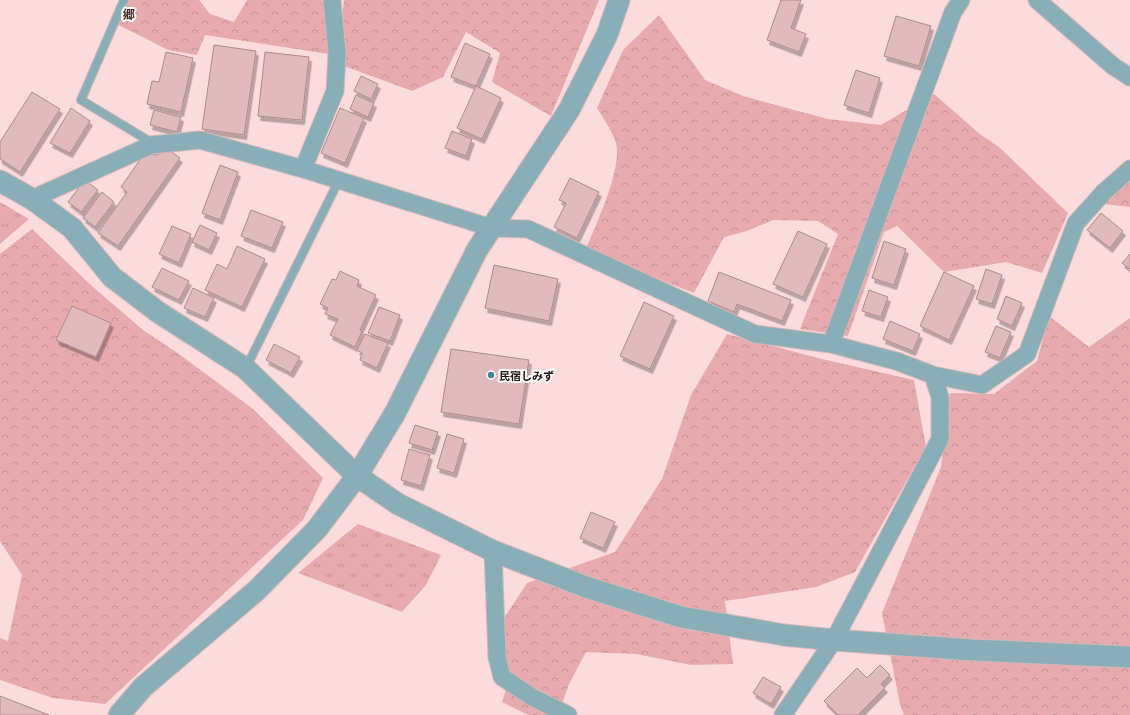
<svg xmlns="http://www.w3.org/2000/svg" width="1130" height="715" font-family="Commissioner,'Noto Sans JP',sans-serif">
	<defs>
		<pattern id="grass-tufts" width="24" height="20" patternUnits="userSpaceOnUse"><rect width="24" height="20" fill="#e7abae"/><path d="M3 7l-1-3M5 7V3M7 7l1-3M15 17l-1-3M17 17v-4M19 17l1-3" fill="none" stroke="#c69295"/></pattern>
		<pattern id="forest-crowns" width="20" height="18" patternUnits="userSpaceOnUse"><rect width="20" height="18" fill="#e7abae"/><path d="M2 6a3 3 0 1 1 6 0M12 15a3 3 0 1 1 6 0" fill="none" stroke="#c69295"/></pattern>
		<filter id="shadow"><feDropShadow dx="2.5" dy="4.5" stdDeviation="0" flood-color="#0004"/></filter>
	</defs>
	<rect width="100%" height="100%" fill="#fbdbdc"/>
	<!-- grass -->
	<path fill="url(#grass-tufts)" d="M0,202L29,219L0,244Z
		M358,524L441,555L426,585L402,612L298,573Z"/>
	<!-- forest -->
	<path fill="url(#forest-crowns)" d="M129,0H199L210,14L234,22L247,0H322L334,19L329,54L205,35L197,55L168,50L117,24Z
		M344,0H599L551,116L492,82L500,53L466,32L443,77L412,91L336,63Z
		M659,15L705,80L743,96L828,119L881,125L934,94L981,135L999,147L1068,213L1042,273L1006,262L944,272L897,226L884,232L848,336L800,329L838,234L818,221L773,220L747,231L724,237L694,293L585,251C595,227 625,164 615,140C611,129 603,118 597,108L623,50Z
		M1130,181V207L1104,204Z
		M32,229L93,287L143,330L179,354L253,409L323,478L303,520L105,704L53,698L0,680V638L8,641L22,575L0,541V254Z
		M1049,316L1089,347L1130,318V715H904L900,704L882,613L941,467L950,393L994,394L1037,361Z
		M727,334L822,359L914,380L926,447L855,572L816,587L725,601L733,664L691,665L636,654L586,652L569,684L562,704L507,672L501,623L527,583L615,552L662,479L691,395Z
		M507,687L557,715H528L502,702Z"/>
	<!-- building -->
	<path fill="#e1babc" stroke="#af8a8c" filter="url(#shadow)" d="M781,0H801L791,28L806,34L799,52L767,40Z
		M896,16L931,26L919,66L884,56Z
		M465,43L490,54L476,86L451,77Z
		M214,45L256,51L244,135L202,129Z
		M166,52L193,58L181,112L147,104L152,81L159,82Z
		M265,52L309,57L302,120L258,116Z
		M856,70L880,78L869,113L844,105Z
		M361,76L378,84L371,99L354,91Z
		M476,86L501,98L482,139L457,128Z
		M32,92L60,109L20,172L0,159V142Z
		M356,95L374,103L368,117L350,109Z
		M71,108L90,121L70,153L50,143Z
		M340,108L364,118L345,163L321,153Z
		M154,110L181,117L177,132L150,125Z
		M452,131L472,139L466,156L445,148Z
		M169,150L180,158L118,246L98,233L127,192L121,187L144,154L156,155Z
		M220,165L238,172L220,220L202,213Z
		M570,178L599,192L577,238L554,227L566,203L559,200Z
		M85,180L98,190L81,212L68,202Z
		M102,192L114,202L95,227L83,218Z
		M251,210L283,222L272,248L241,236Z
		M1101,213L1123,231L1110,248L1087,230Z
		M200,225L217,233L209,250L192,242Z
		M172,226L191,234L179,263L159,254Z
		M798,231L827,244L803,297L773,284Z
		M884,241L906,249L894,285L872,278Z
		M237,246L265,259L242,307L205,290L217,264L227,269Z
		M1130,254V269L1122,263Z
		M494,265L558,279L549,321L485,308Z
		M162,268L189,281L179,300L152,287Z
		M986,269L1002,275L992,304L976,299Z
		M340,271L359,280L357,286L376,295L360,330L362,331L355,347L330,335L338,319L325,314L328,308L320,304L332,279L336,280Z
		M719,272L791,300L782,321L737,304L734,312L708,301Z
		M944,272L974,286L949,340L920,326Z
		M193,288L214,298L205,317L184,308Z
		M869,290L888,297L881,317L862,311Z
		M1006,296L1022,303L1012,326L997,319Z
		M644,302L674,316L650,369L620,356Z
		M72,306L111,323L96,357L56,340Z
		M379,307L400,315L390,341L368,333Z
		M890,321L920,334L913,351L883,339Z
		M996,326L1011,332L1000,358L985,352Z
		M365,334L388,343L377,368L360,360L362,353L357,350Z
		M274,344L300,357L291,373L266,360Z
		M451,349L529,360L519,424L441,412Z
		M415,425L438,432L432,450L409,443Z
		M447,434L464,439L454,473L437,468Z
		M409,449L430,455L421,486L401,480Z
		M591,512L615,522L603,548L580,538Z
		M880,665L890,675L881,684L885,688L858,715H838L824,701L857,668L867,678Z
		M763,677L781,687L771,704L753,693Z
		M0,696L49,715H0Z"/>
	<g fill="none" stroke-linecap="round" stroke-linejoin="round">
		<defs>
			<path id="service" d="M124,0L81,100L154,144
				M246,368L339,180"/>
			<path id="minor" d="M1037,0L1113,66L1130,77
				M303,169L335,91L337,53L332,0
				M32,199L151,145L200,140L303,169L492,228L528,229L755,334L831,344L896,361L933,375L982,385L1027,354L1076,223L1104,192L1130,169
				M831,344L953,12L961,0
				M493,551L497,657L502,677L532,697L568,715
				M783,715L834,640L940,439V397L933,375"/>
			<path id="tertiary" d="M0,181L32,199L72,228L112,277L158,312L245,368L357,476L398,504L493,551L586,587L681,617L784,635L834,640L972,650L1130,657
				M119,715L143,687L257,590L317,529L357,476L395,413L477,250L569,110L607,35L619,0"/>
		</defs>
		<!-- service casing -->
		<use href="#service" stroke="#d4b7b8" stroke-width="10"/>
		<!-- minor casing -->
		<use href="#minor" stroke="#d4b7b8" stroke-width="19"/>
		<!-- tertiary casing -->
		<use href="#tertiary" stroke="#d4b7b8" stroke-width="23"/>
		<!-- service -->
		<use href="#service" stroke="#8aaeb8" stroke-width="8"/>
		<!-- minor -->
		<use href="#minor" stroke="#8aaeb8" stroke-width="17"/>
		<!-- tertiary -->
		<use href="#tertiary" stroke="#8aaeb8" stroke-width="21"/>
	</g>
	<!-- markers -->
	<circle fill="#428496" stroke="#fff" stroke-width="1.5" cx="491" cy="375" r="4"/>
	<g text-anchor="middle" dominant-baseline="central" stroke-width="4" stroke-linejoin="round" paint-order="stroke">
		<!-- poi labels -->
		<g font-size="11" font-weight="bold" fill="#211314" stroke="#fff" text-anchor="start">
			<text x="499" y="375">民宿しみず</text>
		</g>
		<!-- neighbourhood labels -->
		<g font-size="12" font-weight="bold" fill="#4a2b2d" stroke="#fff">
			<text x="129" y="14">郷</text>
		</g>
	</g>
</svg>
